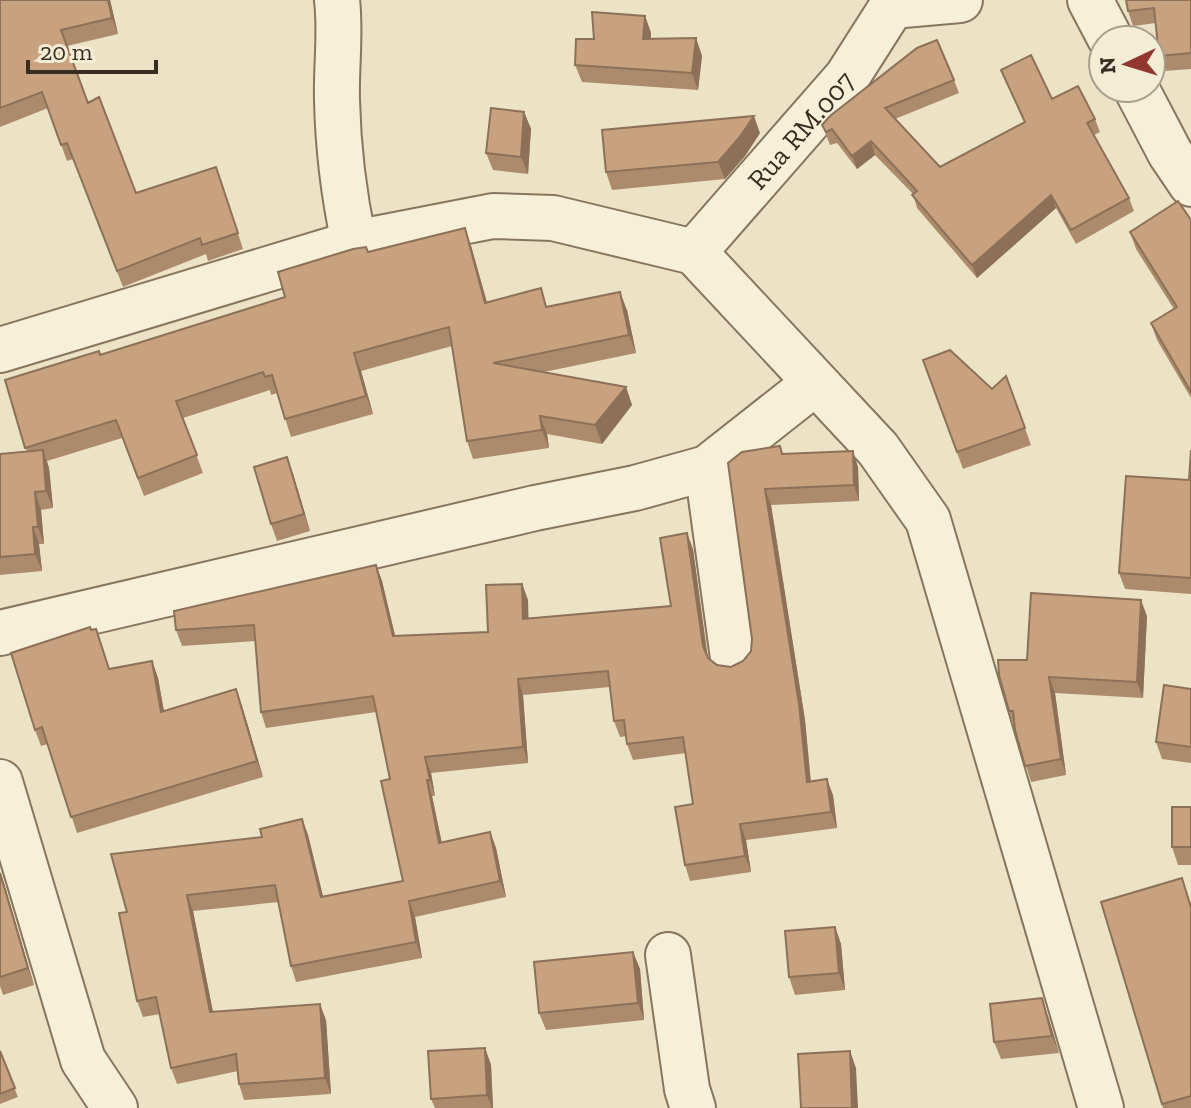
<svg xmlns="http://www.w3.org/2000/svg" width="1191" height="1108" font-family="'Zilla Slab',serif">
	<rect width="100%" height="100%" fill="#ece3c6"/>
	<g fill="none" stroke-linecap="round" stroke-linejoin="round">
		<defs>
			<g id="minor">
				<path d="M337,0C341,34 336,66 337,100C338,148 344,196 354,243"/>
				<path d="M1090,0L1111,40"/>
				<path d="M892,6L960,0"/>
				<path d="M1136,88L1170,153L1191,184"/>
				<path id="s1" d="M694,252L847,77L896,0"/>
				<path d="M0,350L354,243L493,216L553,218L694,252L878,449L928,520L1101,1108"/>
				<path d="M707,468L733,658"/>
				<path d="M0,633L535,508L635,488L707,468L815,383"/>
				<path d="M0,782L83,1060L115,1108"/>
				<path d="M668,955L687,1089L693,1108"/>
			</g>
		</defs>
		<!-- minor casing -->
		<use href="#minor" stroke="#86765d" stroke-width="48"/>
		<!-- minor -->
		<use href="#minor" stroke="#f7f0d9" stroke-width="44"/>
	</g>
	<!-- wall -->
	<path fill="#ac8b6c" d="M0,0H110L118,34L67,46L88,103L136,193L222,184L243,249L208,261L206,254L123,287L73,159L67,161L48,108L0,127Z
		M1191,0V69L1164,71L1159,56L1156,23L1133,26L1128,11Z
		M645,16L651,33V39L696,38L702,56L698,90L582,82L575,65L594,39Z
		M1001,70L1052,99L1095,119L1100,132L1094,135L1129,198L1134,211L1076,244L1056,208L977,278L917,208L913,194L875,155L857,169L837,143L830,145L822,125L954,80L959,93L895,119L940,167L1024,122Z
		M524,112L531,129L528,174L493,170L486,153Z
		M760,133L745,156L725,179L612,190L606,172Z
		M1191,220V398L1157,340L1151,323L1174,309L1136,249L1130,232Z
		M471,246L487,302L547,307L627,310L636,353L544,372L626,387L632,405L602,444L547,434L549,448L473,459L467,441L452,346L361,371L373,414L291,437L277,393L271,395L270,390L183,418L203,473L144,496L122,438L47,461L49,468L53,508L41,510L44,544H39L42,571L0,575V454L27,452L5,380L100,355L285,297L368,252Z
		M923,360L992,389L1006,376L1031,445L963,469Z
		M780,446L783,454L858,467L859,501L771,505L805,720L811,781L833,795L837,828L746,840L751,872L690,881L685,865L693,804L686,753L633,760L627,744V736L620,737L614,721L610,687L523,695L528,763L431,773L435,796H432L442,843L490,832L496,848L506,897L415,917L422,958L296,982L291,966L279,902L193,911L213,1012L326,1020L331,1094L244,1100L239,1084L238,1071L177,1084L171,1068L160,1014L143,1017L137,1001L127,912L262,837L302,819L308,835L323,896L403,881L390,779L376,712L266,728L261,712L256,641L182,646L176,630L376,565L382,581L395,636L488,632L522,584L528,600V618L671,606L693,549L708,658L717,665L731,667L743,661L751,651L752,639L728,463Z
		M1191,450V594L1125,589L1119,573L1189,480Z
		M293,474L310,531L277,541L271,524Z
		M1147,616L1143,698L1055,693L1066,775L1031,782L1009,711L1027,660Z
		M152,661L158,678L164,711L242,706L263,777L77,833L48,744L41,746L35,730L110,669Z
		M1191,689V763L1162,759L1156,742Z
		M1191,807V865H1178L1172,847Z
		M0,872L34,985L3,995L0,986Z
		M1182,878L1191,904V1108H1163L1101,902Z
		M835,927L841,944L845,990L795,995L789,977Z
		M633,952L640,969L644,1020L546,1030L539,1013Z
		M1048,1016L1059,1053L1001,1059L994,1042Z
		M485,1048L491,1065L493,1108H435L431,1099Z
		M0,1051L18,1097L0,1104Z"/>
	<!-- shaded-wall -->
	<path fill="#8c7158" d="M108,0H110L118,34L112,18Z
		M645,16L651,33L650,56L643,39Z
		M696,38L702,56L698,90L692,73Z
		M524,112L531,129L528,174L521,157Z
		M754,116L760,133L745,156L725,179L718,162Z
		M871,141L875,155L857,169L852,156Z
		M1051,195L1056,208L977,278L972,265Z
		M465,228L471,246L492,321L485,303Z
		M620,292L627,310L636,353L629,335Z
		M354,353L361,371L373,414L366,396Z
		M626,387L632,405L602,444L595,425Z
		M540,416L547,434L549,448L542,430Z
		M43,450L49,468L53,508L46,491Z
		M853,451L858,467L859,501L854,485Z
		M287,457L293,474L310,531L304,514Z
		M765,489L771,505L805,720L812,798L807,782Z
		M35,492L41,510L44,544L38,527Z
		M33,527L39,544L42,571L35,554Z
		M687,533L693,549L708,662L703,646Z
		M376,565L382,581L399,652L393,636Z
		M522,584L528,600L529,635L523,619Z
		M1141,600L1147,616L1143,698L1137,682Z
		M152,661L158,678L167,729L161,712Z
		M1049,677L1055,693L1066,775L1061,759Z
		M518,679L523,695L528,763L523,747Z
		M236,689L242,706L263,777L257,761Z
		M425,757L431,773L435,796L430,780Z
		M827,779L833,795L837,828L831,812Z
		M427,780L432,796L445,859L439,843Z
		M302,819L308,835L327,913L321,897Z
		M740,824L746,840L751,872L745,856Z
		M490,832L496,848L506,897L500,881Z
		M0,872L4,883L34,985L28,968Z
		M187,895L193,911L216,1028L210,1012Z
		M409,901L415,917L422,958L416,942Z
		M835,927L841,944L845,990L839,973Z
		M633,952L640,969L644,1020L638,1003Z
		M1042,998L1048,1016L1059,1053L1052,1036Z
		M320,1004L326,1020L331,1094L325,1078Z
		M485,1048L491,1065L493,1108H492L487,1095Z
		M850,1051L856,1068L858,1108H852Z"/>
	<!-- building -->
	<path fill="#c8a27e" stroke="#8c7158" stroke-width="2" d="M0,0H108L112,18L61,30L88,103L99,97L136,193L216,167L238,233L202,245L200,238L117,271L67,143L61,145L42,92L0,108Z
		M1126,0H1191V53L1159,56L1154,8L1128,11Z
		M592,12L645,16L643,39L696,38L692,73L575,65L576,39H594Z
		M937,40L954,80L885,108L940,167L1025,122L1001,70L1031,55L1052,99L1078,86L1095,119L1087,123L1129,198L1071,230L1051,195L972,265L912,195L917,191L871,141L852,156L832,129L826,132L822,125L830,116L917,48Z
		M491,108L524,112L521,157L486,153Z
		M754,116L739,138L718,162L606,172L602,130Z
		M1178,201L1191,220V392L1151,323L1177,307L1130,232Z
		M465,228L485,303L541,288L546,307L620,292L629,335L493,363L626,387L595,425L540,416L542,430L467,441L449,327L354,353L366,396L285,419L272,375L265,377L263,372L176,401L197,455L138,478L116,420L25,448L5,380L99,351L100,355L285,297L278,272L353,249L366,247L368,252Z
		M950,350L992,389L1006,376L1025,428L957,452L923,360Z
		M780,446L782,454L853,451L854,485L765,489L799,704L807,782L827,779L831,812L740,824L745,856L685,865L675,807L693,804L683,737L627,744L624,720L614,721L608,671L518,679L523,747L425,757L430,780H427L439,843L490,832L500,881L409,901L416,942L291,966L275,885L187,895L210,1012L320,1004L325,1078L239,1084L236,1054L171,1068L156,997L137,1001L119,913L127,912L111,854L262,837L260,829L302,819L321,897L403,881L381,781L390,779L373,696L261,712L254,625L176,630L174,611L376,565L393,636L488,632L486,585L522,584L523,619L671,606L660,538L687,533L703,646L708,658L717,665L731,667L743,661L751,651L752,639L728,463L742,452Z
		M43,450L46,491L35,492L38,527H33L35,554L0,557V454Z
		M1191,450V578L1119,573L1126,476L1189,480Z
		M287,457L304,514L271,524L254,467Z
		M1031,593L1141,600L1137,682L1049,677L1061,759L1025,766L1015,730L1013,711H1009L999,675L998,660H1027Z
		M90,627L91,630L96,629L109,669L152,661L161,712L236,689L257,761L71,817L42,727L35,730L11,653Z
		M1164,685L1191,689V747L1156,742Z
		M1172,807H1191V847H1172Z
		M0,873L28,968L0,977Z
		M1182,878L1191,908V1096L1162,1104L1101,902Z
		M835,927L839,973L789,977L785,931Z
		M633,952L638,1003L539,1013L534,962Z
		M1042,998L1052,1036L994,1042L990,1004Z
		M485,1048L487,1095L431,1099L428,1051Z
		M0,1051L15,1088L0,1094Z
		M850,1051L852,1108H801L798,1054Z"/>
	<g text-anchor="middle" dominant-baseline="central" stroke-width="6" stroke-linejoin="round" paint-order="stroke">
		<!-- street labels -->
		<g font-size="28" fill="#372d20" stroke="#f4edd5">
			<text stroke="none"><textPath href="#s1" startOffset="162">Rua RM.007</textPath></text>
		</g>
	</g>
	<!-- north arrow -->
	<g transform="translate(1127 64) rotate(266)"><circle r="38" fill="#f4edd5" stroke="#a8a08d" stroke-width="2"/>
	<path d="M0-6L14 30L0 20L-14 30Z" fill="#923730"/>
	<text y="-12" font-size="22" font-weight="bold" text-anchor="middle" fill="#372d20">N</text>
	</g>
	<!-- scale -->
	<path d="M28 60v12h128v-12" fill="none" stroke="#372d20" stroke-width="4"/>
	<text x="40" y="60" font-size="24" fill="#372d20" stroke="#f4edd5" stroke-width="6" paint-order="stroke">20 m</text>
</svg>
